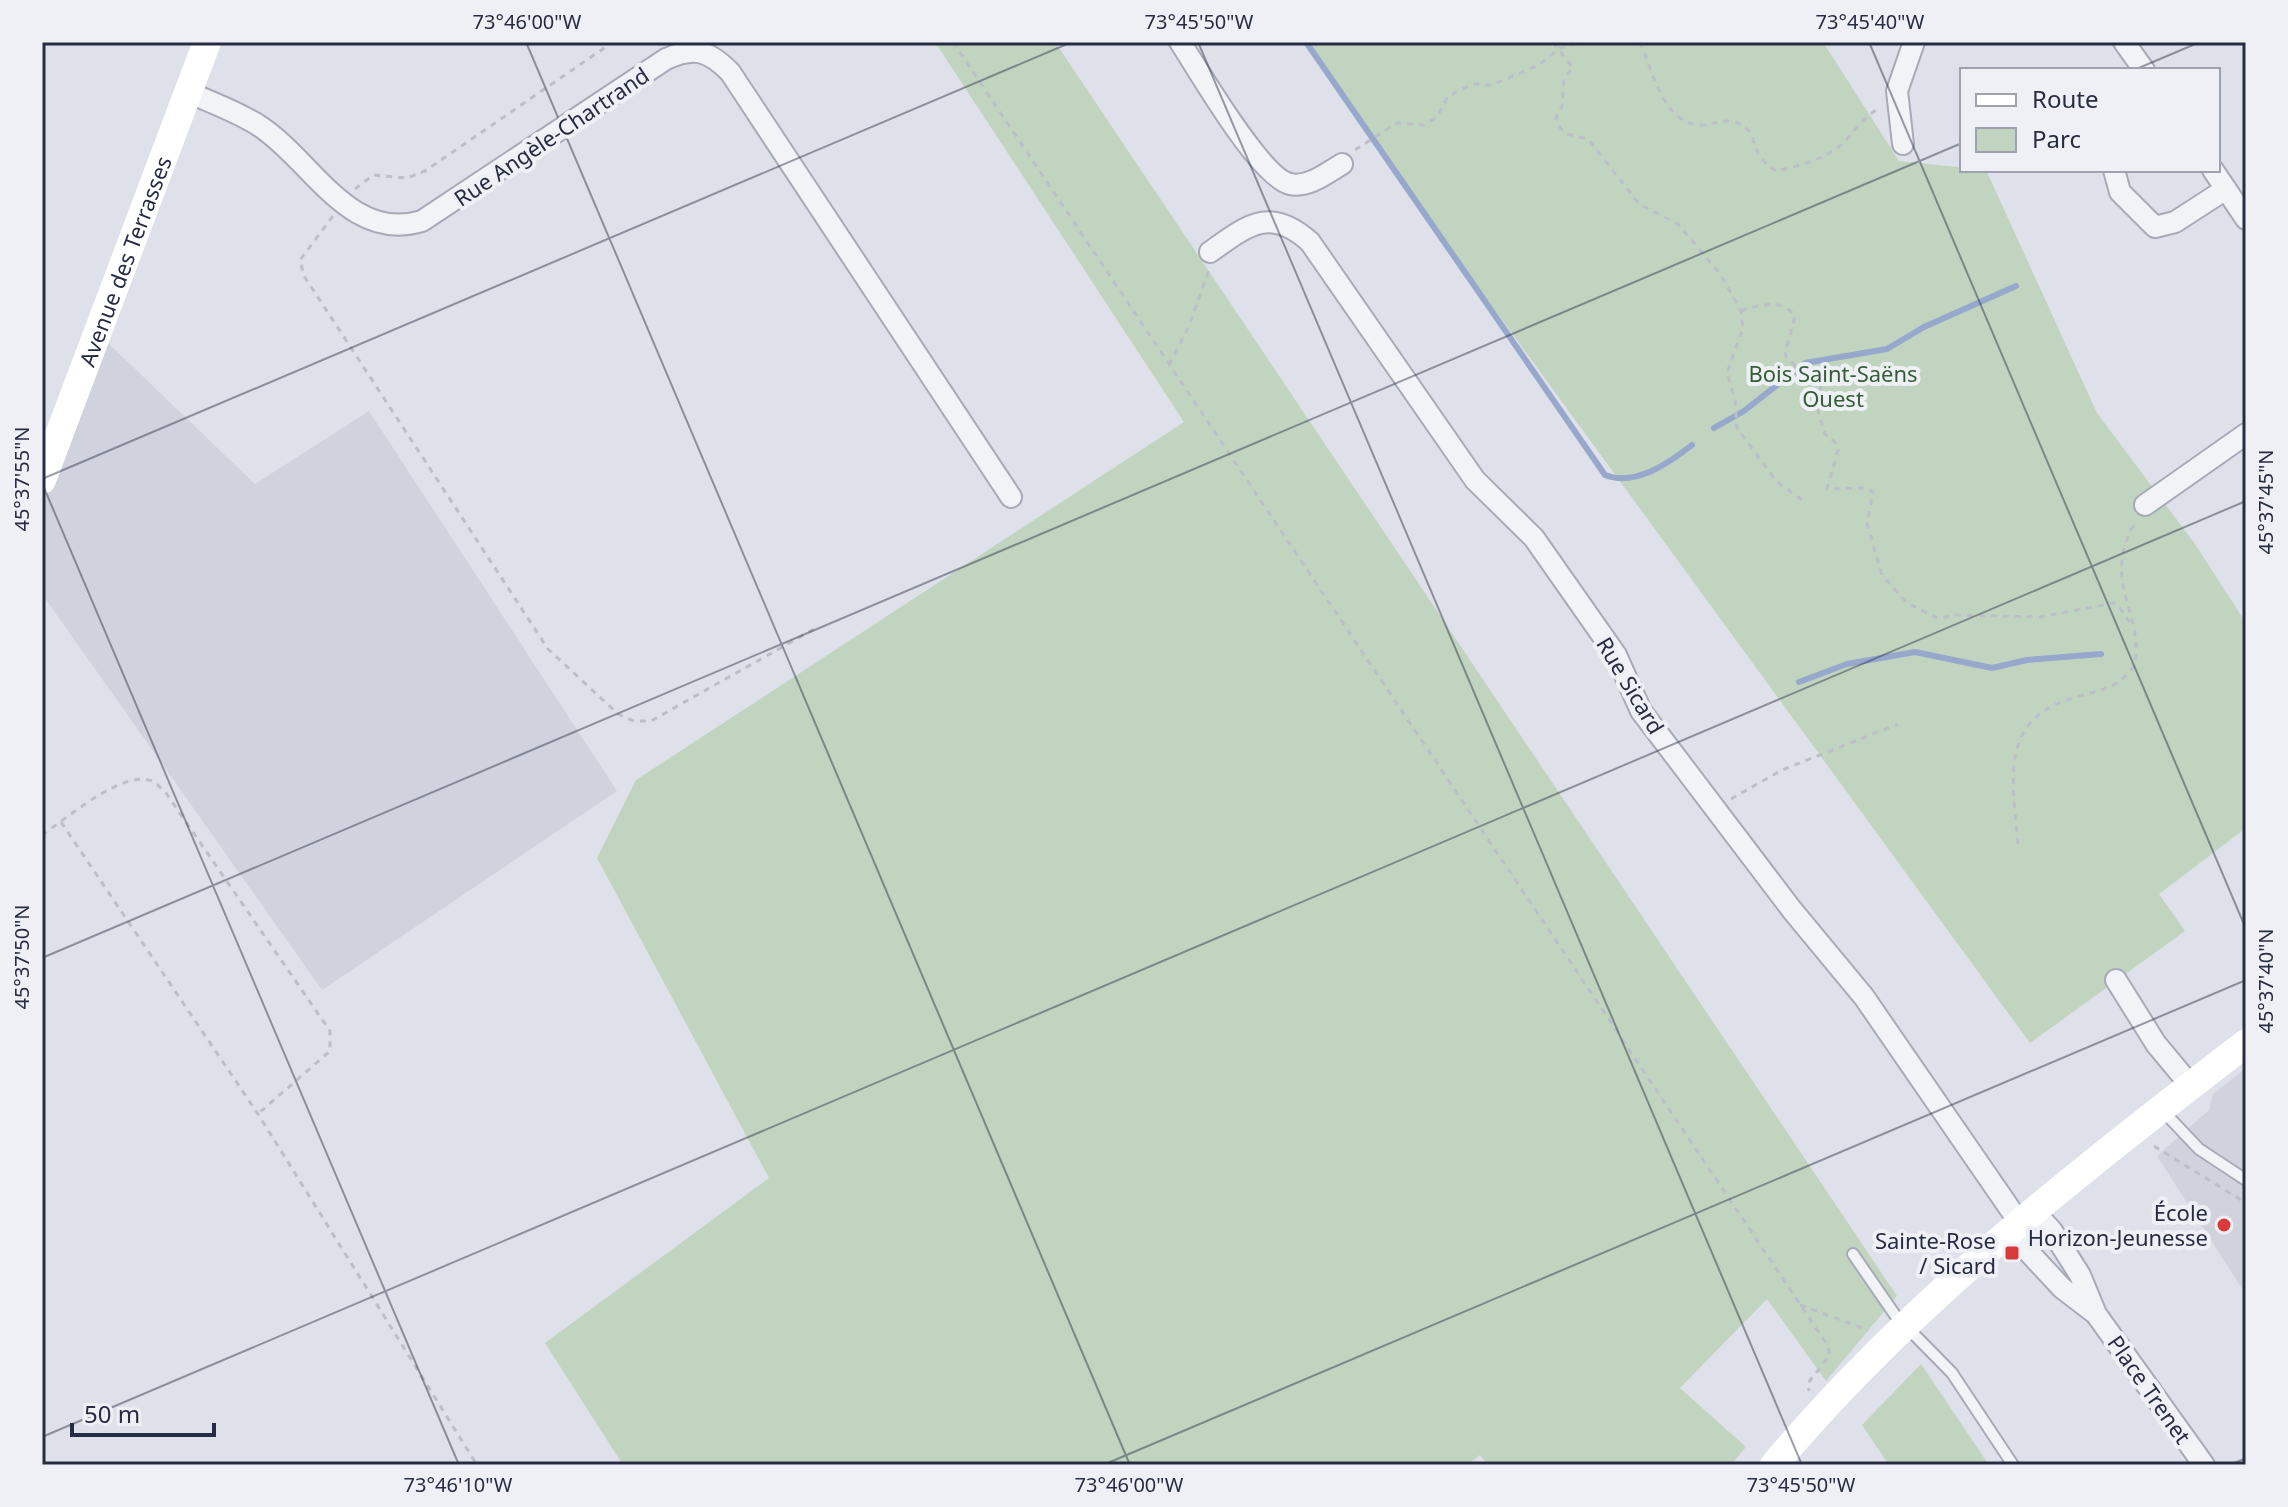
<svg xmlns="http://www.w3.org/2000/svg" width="2288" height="1507" font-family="'Noto Sans',sans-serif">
	<rect width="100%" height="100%" fill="#dee1e9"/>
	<!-- built -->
	<path fill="#d0d3de" d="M106,341L255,484L369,411L617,791L322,990L42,594V508Z
		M2246,1068V1295L2157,1156L2209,1110L2213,1094Z"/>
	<!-- green -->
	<path fill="#c1d4bf" d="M935,42H1055L1897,1296L1826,1381L1767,1299L1680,1388L1746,1447L1731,1465H1488L1480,1455L1467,1465H623L545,1343L769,1178L597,858L636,780L1184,422Z
		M1304,42H1823L1899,161L1986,170L2097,413L2195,544L2246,623V828L2159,894L2185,931L2030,1043L1384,158Z
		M1921,1364L1989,1465H1889L1862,1425Z"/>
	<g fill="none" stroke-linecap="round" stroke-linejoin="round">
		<!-- stream -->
		<path stroke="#97a8cc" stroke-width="6" d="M1306,42L1605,475C1635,487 1669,463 1692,445
			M1714,428L1744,411L1805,363L1887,349L1924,327L2016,286
			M1799,682L1847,664L1915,652L1992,668L2027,660L2101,654"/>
		<defs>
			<path id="lane" d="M2163,1111L2199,1149L2246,1180
				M1853,1254L1895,1315L1952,1373L2013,1465"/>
			<path id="street" d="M1180,42C1199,71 1260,177 1290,184C1308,188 1327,173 1342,164
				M2124,42L2144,70
				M188,92C212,103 239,112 261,127C313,162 350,243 422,221L666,59C694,46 708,50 730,72L1011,497
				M1903,144L1897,91L1914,42
				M2114,170L2120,192L2155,227L2175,222L2226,189
				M2213,170L2246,219
				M1210,252C1248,225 1270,206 1310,242L1475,480L1534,538L1616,655L1641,711L1792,910L1864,997L2019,1222
				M2145,505L2246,434
				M2116,980L2156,1044L2191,1086
				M2033,1210L2052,1231L2080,1275L2096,1314L2204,1465
				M2009,1231L2062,1288L2096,1314"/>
		</defs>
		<!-- lane casing -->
		<use href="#lane" stroke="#a7abb7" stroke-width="14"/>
		<!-- street casing -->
		<use href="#street" stroke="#a7abb7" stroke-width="24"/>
		<!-- path -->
		<path stroke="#bcbfc8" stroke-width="3" stroke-dasharray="6 6" stroke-linecap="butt" d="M953,42L1826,1343L1830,1355L1808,1383L1809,1391
			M1553,42L1573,68L1564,78L1562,106L1556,118C1562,139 1573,133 1589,140L1639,204L1678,224L1721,275L1741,311L1743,328L1727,373L1735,400L1737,428L1776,481L1802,500
			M1640,42C1652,69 1664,127 1703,125C1716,124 1726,117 1740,124C1753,130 1753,142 1758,153C1761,160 1770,167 1776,171C1799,166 1831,158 1847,139C1856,128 1866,116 1879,108
			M1355,150L1397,123L1424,125L1437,117L1448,96L1473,84L1492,85L1539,65L1560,48L1582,42
			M355,189L373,175L407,178L425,171L613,42
			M333,216L300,260L304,276L548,649L618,714L634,721H651L816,628
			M1741,311C1759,305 1782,298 1795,316L1785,355L1805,377L1822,374L1818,411L1825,434L1837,444L1838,450L1827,489L1868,488L1873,492L1867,523L1882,575L1907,603L1939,619L1953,615L2041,617L2113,603L2117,604L2131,624
			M1169,365L1189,326L1209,270
			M1731,799L1782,770L1898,724
			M61,822L258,1114L477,1465
			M42,835C66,819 123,769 152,781C157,783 162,790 166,793L330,1031V1051L259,1113
			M2018,844C2012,774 1998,716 2083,695C2106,689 2120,686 2134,666C2146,611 2099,584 2136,521
			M2154,1146L2246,1203
			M1800,1305L1868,1330"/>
		<!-- lane -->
		<use href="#lane" stroke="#f1f3f7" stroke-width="10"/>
		<!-- street -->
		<use href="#street" stroke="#f1f3f7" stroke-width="20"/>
		<!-- secondary -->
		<g stroke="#fff" stroke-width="28">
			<path id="s1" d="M42,480L207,42"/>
			<path d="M1774,1465C1911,1301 2078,1173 2246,1043"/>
		</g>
	</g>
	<!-- ticks -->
	<path fill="none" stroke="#262c41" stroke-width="2" stroke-opacity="0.45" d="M526,42L1130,1465M1198,42L1802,1465M1869,42L2246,929M2134,70L2200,42M42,479L1072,42M42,483L459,1465M42,958L1962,143M42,1437L2246,501M1103,1465L2246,980M2230,1465L2246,1458"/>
	<!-- markers -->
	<g fill="#d83a3a" stroke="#eef0f6" stroke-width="3">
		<circle cx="2224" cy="1225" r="8"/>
		<rect x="2004" y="1245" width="16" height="16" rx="4"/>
	</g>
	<g text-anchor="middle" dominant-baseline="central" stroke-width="8" stroke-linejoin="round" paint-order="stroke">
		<!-- street labels -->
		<g font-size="22" fill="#262c41" stroke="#eef0f6">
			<text transform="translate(551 136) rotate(-34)">Rue Angèle-Chartrand</text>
			<text stroke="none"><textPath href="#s1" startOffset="234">Avenue des Terrasses</textPath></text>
			<text transform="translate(1631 685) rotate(59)">Rue Sicard</text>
			<text transform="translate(2150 1389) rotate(55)">Place Trenet</text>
		</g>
		<!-- park labels -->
		<g font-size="22" fill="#345e33" stroke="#eef0f6">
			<text x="1833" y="373">Bois Saint-Saëns<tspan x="1833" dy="25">Ouest</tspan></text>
		</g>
		<!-- poi labels -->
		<g font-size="22" fill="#262c41" stroke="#eef0f6" text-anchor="end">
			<text x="2208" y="1212">École<tspan x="2208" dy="25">Horizon-Jeunesse</tspan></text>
			<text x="1996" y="1240">Sainte-Rose<tspan x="1996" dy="25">/ Sicard</tspan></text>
		</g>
	</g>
	<!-- border -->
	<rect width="2288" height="1507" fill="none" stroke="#eef0f6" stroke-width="88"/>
	<!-- legend -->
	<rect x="1960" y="68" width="260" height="104" fill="#eef0f6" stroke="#9ea2ae" stroke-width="2"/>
	<rect x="1976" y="94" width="40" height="12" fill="#ffffff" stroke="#9ea2ae" stroke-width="2"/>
	<text x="2032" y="108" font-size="24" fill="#262c41">Route</text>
	<rect x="1976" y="128" width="40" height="24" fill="#c1d4bf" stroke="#9ea2ae" stroke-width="2"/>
	<text x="2032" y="148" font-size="24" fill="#262c41">Parc</text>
	<!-- scale -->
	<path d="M72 1423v12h142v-12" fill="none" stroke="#262c41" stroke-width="4"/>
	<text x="84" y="1423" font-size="24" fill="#262c41" stroke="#eef0f6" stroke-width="6" paint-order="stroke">50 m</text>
	<rect x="44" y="44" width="2200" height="1419" fill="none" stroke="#262c41" stroke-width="3"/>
	<g font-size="20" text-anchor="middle" fill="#262c41">
		<text x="527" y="29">73°46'00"W</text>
		<text x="1199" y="29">73°45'50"W</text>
		<text x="1870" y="29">73°45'40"W</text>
		<text transform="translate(22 479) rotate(-90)" y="7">45°37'55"N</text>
		<text transform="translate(2266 502) rotate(-90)" y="7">45°37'45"N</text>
		<text transform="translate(22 957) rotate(-90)" y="7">45°37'50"N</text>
		<text transform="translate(2266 981) rotate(-90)" y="7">45°37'40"N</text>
		<text x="458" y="1492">73°46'10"W</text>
		<text x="1129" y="1492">73°46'00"W</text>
		<text x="1801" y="1492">73°45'50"W</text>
	</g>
</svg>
